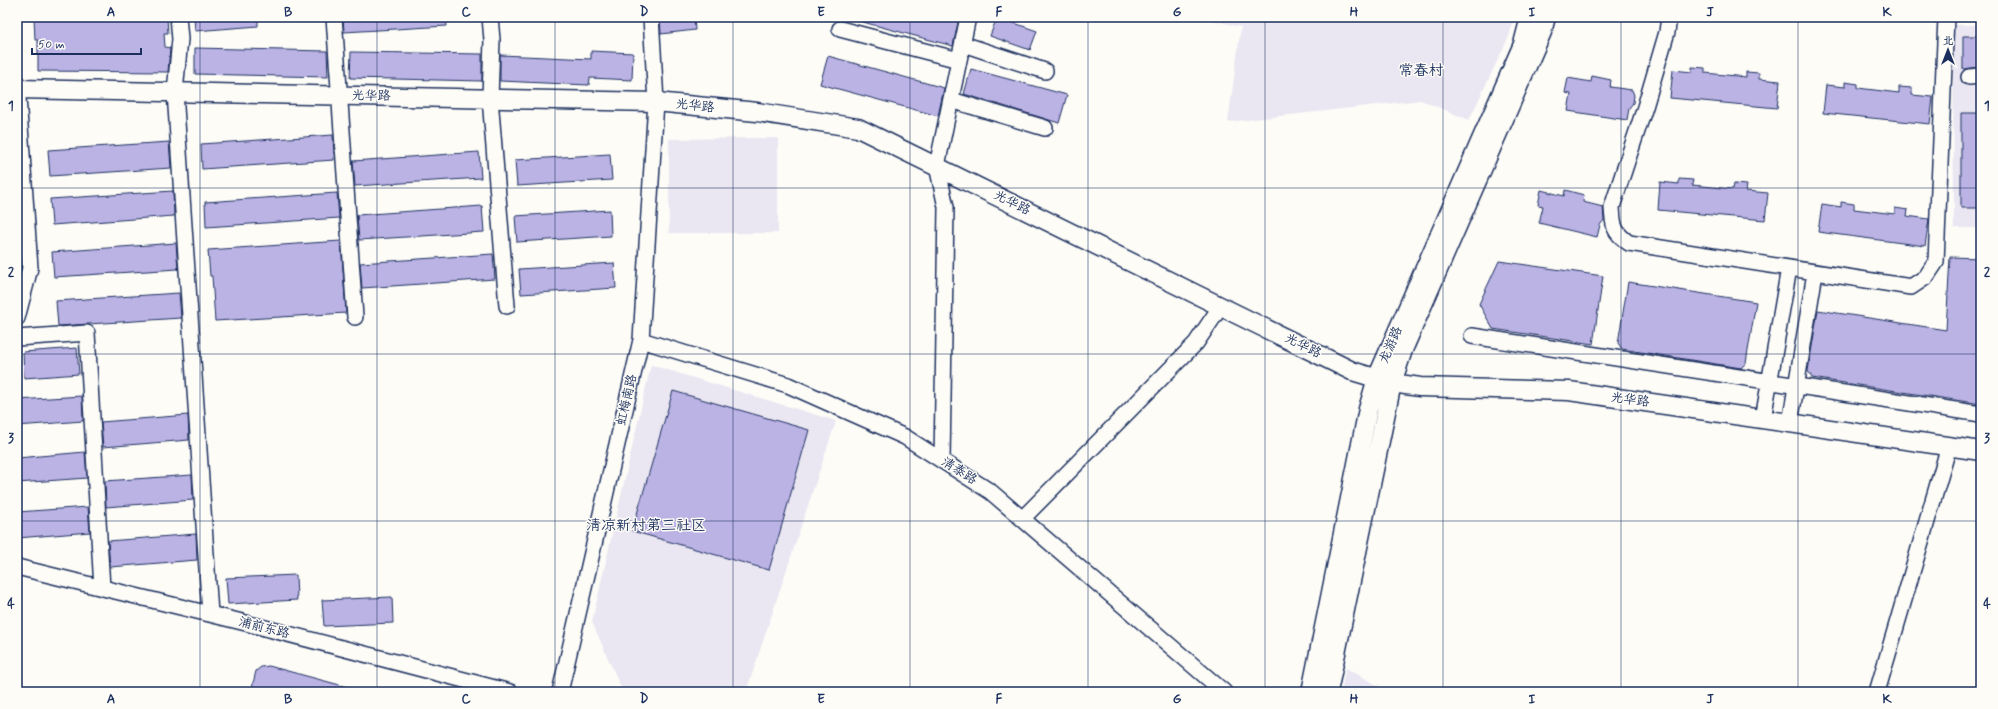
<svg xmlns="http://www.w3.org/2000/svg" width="1998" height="709" font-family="Mynerve,'LXGW WenKai TC',sans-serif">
	<rect width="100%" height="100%" fill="#fdfcf7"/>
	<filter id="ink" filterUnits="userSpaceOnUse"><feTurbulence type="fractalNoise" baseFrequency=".025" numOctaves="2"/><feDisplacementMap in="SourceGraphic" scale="8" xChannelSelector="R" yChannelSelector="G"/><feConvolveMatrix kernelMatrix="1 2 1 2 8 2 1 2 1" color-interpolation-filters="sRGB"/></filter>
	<g filter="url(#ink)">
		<!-- built -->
		<path fill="#eae6f2" d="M1199,17H1515L1509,36L1469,120L1421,100L1228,122L1241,27Z
			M1953,25H1981V228H1954Z
			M778,138V233H669V139Z
			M651,365L836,421L746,692H623L592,622Z
			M1346,668L1390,692H1341Z"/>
		<!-- building -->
		<path fill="#bcb3e5" stroke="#1b2f5e" d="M34,17H167L168,33H164L165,47L170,48L168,72L38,71V40H35Z
			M194,17H258V26L195,31Z
			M343,17H446L447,26L344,32Z
			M660,17H694L695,30L661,34Z
			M859,17H956L959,18L953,46L859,21Z
			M997,17L1037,31L1030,50L990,36Z
			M1963,36H1981V67L1963,69Z
			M195,48L327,51L328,77L195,74Z
			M591,51L633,53L632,80L590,78L589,85L500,81V55L591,59Z
			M351,52L482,54V81L350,78Z
			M828,56L944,88L938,116L820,84Z
			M1692,67L1705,68V73L1746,77V72L1759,73V79L1780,81L1777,108L1670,98L1673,70L1692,72Z
			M971,69L1067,95L1059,123L964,94Z
			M1592,76L1611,80L1610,87L1632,90L1634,95L1633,103L1629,108L1627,120L1568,111L1571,94L1565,93L1568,78L1591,82Z
			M1845,82L1858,84V88L1899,93V87L1912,88V95L1933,97L1930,124L1823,113L1826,85L1845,87Z
			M1961,113H1978V208H1961Z
			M333,135L334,160L202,169L201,144Z
			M169,142L171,168L50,176L48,150Z
			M479,152L481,178L355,186L353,161Z
			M610,154L612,180L517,186L515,160Z
			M1679,179L1693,180L1692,185L1733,189L1734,184L1747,185L1746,191L1768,193L1765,220L1658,210L1660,182L1679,184Z
			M1541,190L1564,196L1565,190L1584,195L1583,202L1603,207L1604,220L1600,225L1597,237L1539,223L1543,206L1538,205Z
			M173,191L174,216L52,225L50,199Z
			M337,193L339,218L206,227L205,202Z
			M1841,202L1854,204V209L1895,214V208L1908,210L1907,216L1929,219L1925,246L1818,232L1822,204L1841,207Z
			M482,206L484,232L359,240L357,215Z
			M610,210L611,236L517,242L515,216Z
			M341,241L346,313L215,321L212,276H210L208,250Z
			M176,243L178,269L54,277L52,252Z
			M493,254L495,279L362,288L360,263Z
			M1950,257L1981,258V404L1812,378L1808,371L1818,310L1946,330Z
			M1499,261L1603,276L1593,344L1493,329L1479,304Z
			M614,263L616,288L521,294L519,269Z
			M1628,282L1756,302L1746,363L1741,368L1622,349L1618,343Z
			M179,293L181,318L58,326L56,301Z
			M77,348L79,374L24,378L23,352Z
			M673,391L809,430L769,570L632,531Z
			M82,396L83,421L17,426V400Z
			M188,415L189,440L103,447L101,422Z
			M85,452L87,478L17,483V458Z
			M192,475L193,500L106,507L105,481Z
			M88,507L90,532L17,538V512Z
			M196,534L197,560L110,567L108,541Z
			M296,575L297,600L228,604L226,578Z
			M392,597L393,623L324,626L322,600Z
			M269,666L351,688L350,692H251L256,671L261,667Z"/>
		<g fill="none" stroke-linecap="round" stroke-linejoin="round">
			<defs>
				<path id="minor" d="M178,17L180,39L175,92L210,614
					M334,17L355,317
					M490,17L492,40L490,98L507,306
					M1669,17L1667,32L1645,107L1612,207C1613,225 1613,232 1629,243L1911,287L1926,277L1936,262L1946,17
					M840,29L959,60
					M963,44L1045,71
					M1969,77L1981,76
					M17,83L30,268L17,318
					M951,100L1045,128
					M1472,336L1981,414
					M17,338L87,333L102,588
					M641,340L788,385L905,437L991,492L1224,692
					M1763,419L1789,268
					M1790,423L1815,273
					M942,461L946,207L937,166L968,17
					M1023,518L1196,343L1221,306
					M17,567L242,622L510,692
					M560,692L641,340L656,102L651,17
					M1877,692L1949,446"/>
				<path id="major" d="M17,89L656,102L757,112L858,128L1352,371L1392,383L1420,387L1569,391L1981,451
					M1311,692L1368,409L1377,378L1523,44L1530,17
					M1328,692L1392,383L1403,350L1542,32L1546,17"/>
			</defs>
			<!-- minor casing -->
			<use href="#minor" stroke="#1b2f5e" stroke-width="18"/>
			<!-- major casing -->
			<use href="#major" stroke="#1b2f5e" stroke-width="21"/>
			<!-- minor -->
			<use href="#minor" stroke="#fdfcf7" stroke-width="15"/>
			<!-- major -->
			<use href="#major" stroke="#fdfcf7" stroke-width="18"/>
		</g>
	</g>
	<!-- grid -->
	<path fill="none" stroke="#1b2f5e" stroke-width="1" stroke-opacity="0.55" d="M200,17V692M377,17V692M555,17V692M733,17V692M910,17V692M1088,17V692M1265,17V692M1443,17V692M1621,17V692M1798,17V692M17,188H1981M17,354H1981M17,521H1981"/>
	<g text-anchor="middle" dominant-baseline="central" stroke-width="3" stroke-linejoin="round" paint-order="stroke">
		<!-- street labels -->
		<g font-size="13" fill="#1b2f5e" stroke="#fdfcf7">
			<text transform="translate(371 96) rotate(1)">光华路</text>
			<text transform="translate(695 106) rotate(6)">光华路</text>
			<text transform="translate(1012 203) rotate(26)">光华路</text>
			<text transform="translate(1391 345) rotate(-67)">龙游路</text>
			<text transform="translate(1303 346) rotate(26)">光华路</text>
			<text transform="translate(627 400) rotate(-77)">虹梅南路</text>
			<text transform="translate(1630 400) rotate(8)">光华路</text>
			<text transform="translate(959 471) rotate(32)">清泰路</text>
			<text transform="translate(264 628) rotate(14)">浦前东路</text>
		</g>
		<!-- quarter labels -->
		<g font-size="15" fill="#1b2f5e" stroke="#fdfcf7">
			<text x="1421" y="71">常春村</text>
			<text x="646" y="526">清凉新村第三社区</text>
		</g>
	</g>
	<!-- margin -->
	<rect width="1998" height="709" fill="none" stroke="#fdfcf7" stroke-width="44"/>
	<!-- north arrow -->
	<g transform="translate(1948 50)" stroke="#fdfcf7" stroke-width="3" paint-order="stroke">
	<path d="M0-3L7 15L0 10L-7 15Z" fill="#1b2f5e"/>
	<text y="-6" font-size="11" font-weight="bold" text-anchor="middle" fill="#1b2f5e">北</text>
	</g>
	<!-- scale -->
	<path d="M32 48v6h109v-6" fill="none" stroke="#1b2f5e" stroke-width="2"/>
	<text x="38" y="48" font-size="12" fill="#1b2f5e" stroke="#fdfcf7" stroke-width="3" paint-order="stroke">50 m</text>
	<rect x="22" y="22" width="1954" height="665" fill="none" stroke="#1b2f5e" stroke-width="1.5"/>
	<g font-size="13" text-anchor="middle" font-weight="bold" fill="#1b2f5e">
		<text x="111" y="16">A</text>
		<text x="288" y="16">B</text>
		<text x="466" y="16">C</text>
		<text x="644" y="16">D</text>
		<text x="821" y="16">E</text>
		<text x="999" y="16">F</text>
		<text x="1177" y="16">G</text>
		<text x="1354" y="16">H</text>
		<text x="1532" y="16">I</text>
		<text x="1710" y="16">J</text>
		<text x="1887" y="16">K</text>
		<text x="11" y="110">1</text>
		<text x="1987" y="110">1</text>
		<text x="11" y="276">2</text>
		<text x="1987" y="276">2</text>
		<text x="11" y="442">3</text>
		<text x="1987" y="442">3</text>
		<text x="11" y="608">4</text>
		<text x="1987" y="608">4</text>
		<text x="111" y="703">A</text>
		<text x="288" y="703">B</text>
		<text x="466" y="703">C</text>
		<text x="644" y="703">D</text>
		<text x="821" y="703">E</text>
		<text x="999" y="703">F</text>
		<text x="1177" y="703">G</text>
		<text x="1354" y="703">H</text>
		<text x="1532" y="703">I</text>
		<text x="1710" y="703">J</text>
		<text x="1887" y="703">K</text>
	</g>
</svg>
